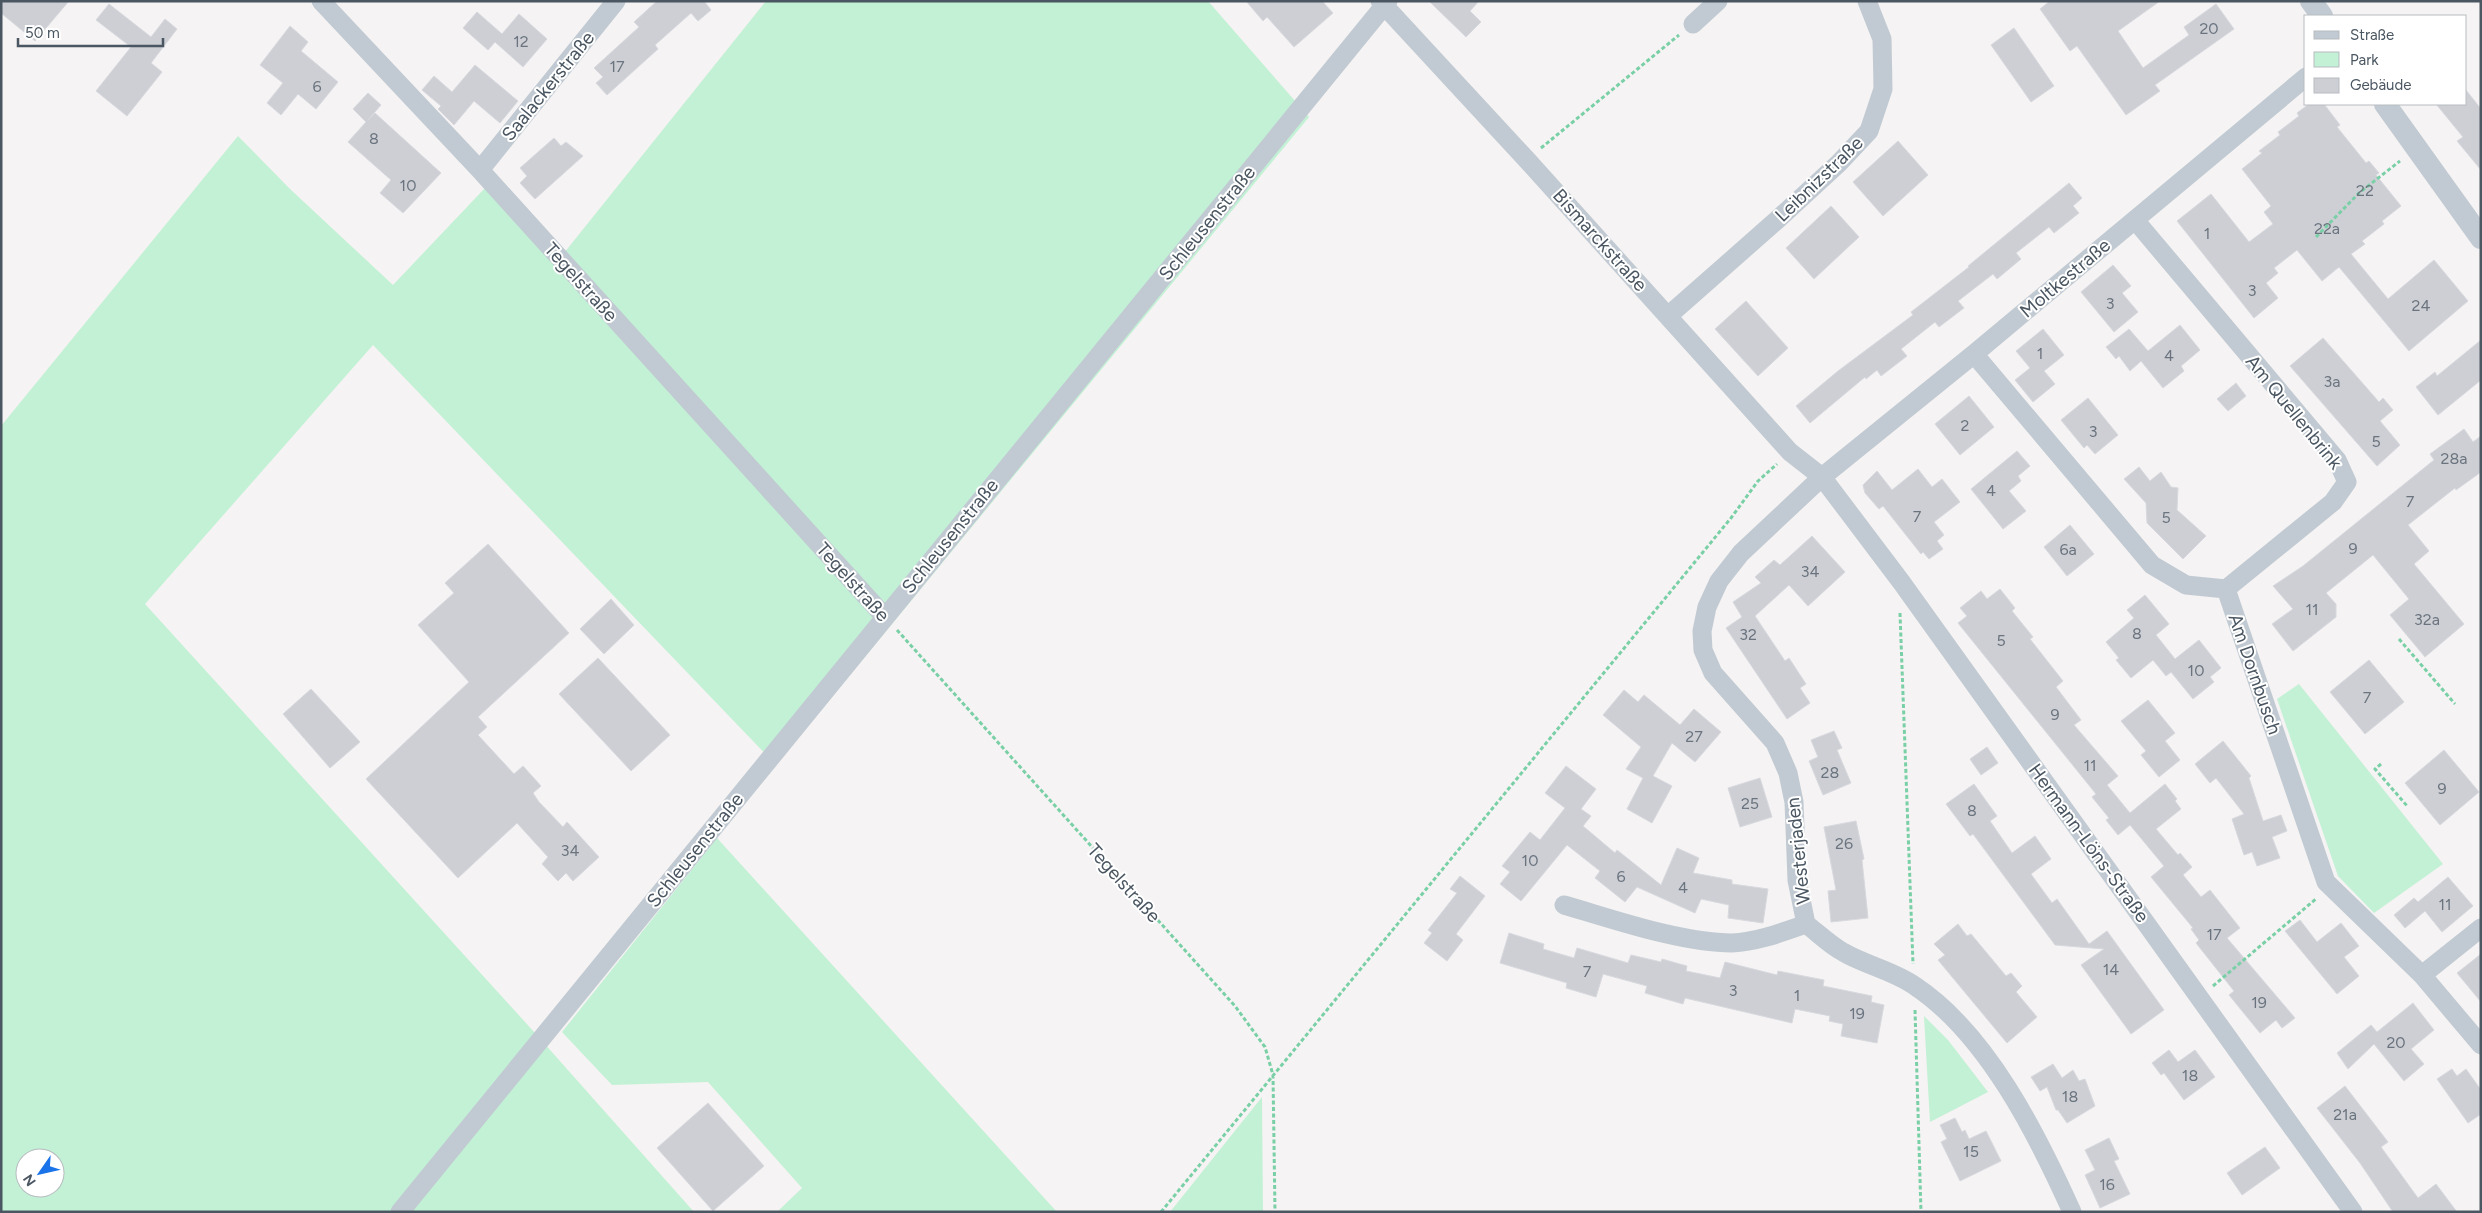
<svg xmlns="http://www.w3.org/2000/svg" width="2482" height="1213" font-family="Figtree,sans-serif">
	<rect width="100%" height="100%" fill="#f5f3f3"/>
	<!-- green -->
	<path fill="#c3f1d5" fill-rule="evenodd" d="M766,1H1208L1309,117L776,765L373,345L145,604L535,1033L694,1212H1V426L238,136L290,189L393,285L485,188L556,263ZM25,1158H55V1188H25Z
		M2299,684L2443,864L2374,913L2338,876L2277,699Z
		M717,838L1057,1212H777L802,1188L708,1082L612,1085L562,1032Z
		M1924,1016L1948,1040L1988,1092L1930,1122Z
		M1262,1097L1263,1212H1170Z"/>
	<!-- building -->
	<path fill="#cdcfd5" stroke="#d7d9de" d="M1,1H69L35,41L1,13Z
		M657,1H704L711,10L698,21L691,13L655,45L658,49L607,95L596,83L603,77L594,68L639,27L634,22Z
		M1246,1H1322L1333,13L1294,47L1267,17L1263,21Z
		M1429,1H1479L1470,11L1481,22L1466,37Z
		M2050,1H2160L2118,31L2143,68L2189,35L2184,27L2216,4L2234,29L2155,85L2160,91L2126,115L2077,46L2070,51L2040,9Z
		M109,4L151,37L165,19L177,29L151,63L162,72L127,116L96,91L131,47L96,20Z
		M477,12L502,34L519,14L547,39L523,67L495,42L488,50L463,28Z
		M290,26L308,42L301,51L338,82L316,109L298,94L281,115L267,103L283,83L260,65Z
		M2014,28L2054,86L2031,102L1991,45Z
		M475,65L518,101L500,123L474,101L454,125L438,109L441,106L422,90L434,76L452,92Z
		M2466,90L2481,109V170L2457,141L2463,137L2436,104H2466Z
		M368,93L381,105L368,120L375,113L441,173L403,213L380,193L391,180L348,142L366,122L353,109Z
		M2309,104H2324L2340,125L2337,127L2366,163L2369,161L2379,173L2376,175L2401,206L2382,221L2384,224L2362,241L2365,244L2351,254L2388,299L2434,260L2468,301L2409,351L2339,267L2322,281L2297,250L2274,268L2278,273L2266,283L2278,298L2254,318L2177,221L2211,194L2249,242L2273,224L2264,212L2271,206L2242,169L2262,153L2259,151L2280,135L2278,132L2299,116L2297,113Z
		M554,138L561,146L566,142L583,156L535,199L520,183L527,176L520,168Z
		M1898,141L1928,175L1883,216L1853,182Z
		M2069,183L2082,198L2073,206L2079,213L2054,233L2049,227L2016,253L2021,259L1997,279L1993,274L1958,301L1964,308L1939,327L1935,322L1901,349L1907,356L1881,376L1877,370L1866,379L1865,377L1810,423L1796,406L1838,371L1913,315L1911,312L1969,267L1968,266Z
		M1831,206L1859,237L1814,279L1786,248Z
		M2113,265L2131,286L2122,293L2138,312L2114,332L2081,292Z
		M1746,301L1788,348L1758,376L1715,329Z
		M2180,325L2200,350L2181,366L2184,371L2163,388L2141,361L2130,371L2119,356L2116,359L2106,347L2129,329L2148,351Z
		M2043,329L2064,355L2044,371L2055,384L2033,402L2015,380L2030,368L2016,351Z
		M2323,338L2379,402L2383,398L2393,410L2380,421L2400,445L2377,466L2290,366Z
		M2481,340V380L2438,415L2416,387L2435,372L2437,376Z
		M2236,383L2246,396L2228,411L2217,399Z
		M1969,396L1994,427L1960,455L1935,424Z
		M2088,398L2118,435L2095,454L2087,445L2084,448L2061,420Z
		M2464,429L2473,442L2481,436V472L2456,490L2455,488L2408,525L2429,551L2414,564L2464,624L2425,657L2390,615L2409,599L2373,555L2326,593L2336,604V617L2293,651L2272,624L2293,609L2273,586L2303,566L2434,460L2430,454Z
		M2017,451L2030,466L2018,476L2021,481L2009,491L2026,511L2003,529L1971,489Z
		M2139,467L2150,481L2161,472L2171,487L2178,488L2177,510L2206,536L2183,559L2147,523L2146,503L2124,479Z
		M1918,469L1932,487L1942,479L1960,502L1934,522L1944,535L1937,541L1943,549L1929,559L1923,552L1921,554L1883,506L1879,509L1865,493L1863,485L1877,471L1892,490Z
		M2070,525L2094,554L2067,576L2044,547Z
		M1812,536L1845,572L1808,606L1789,585L1755,616L1785,661L1789,658L1806,684L1800,688L1810,703L1787,719L1726,628L1742,617L1733,602L1761,583L1755,577L1774,560L1780,565Z
		M488,544L569,633L478,717L487,727L478,735L514,774L523,766L541,786L533,793L539,802L563,827L567,822L599,857L573,881L566,873L558,881L542,864L548,857L517,823L458,878L366,779L469,682L418,625L454,593L445,583Z
		M2000,589L2015,608L2012,611L2033,637L2030,639L2063,681L2056,687L2081,720L2074,725L2118,776L2107,785L2130,813L2165,784L2177,799L2175,801L2181,809L2156,829L2178,855L2180,853L2192,867L2183,875L2201,897L2210,890L2240,928L2227,938L2295,1018L2282,1028L2276,1020L2260,1033L2229,995L2234,991L2196,943L2199,940L2191,929L2193,928L2151,877L2164,866L2130,825L2118,835L2106,820L2109,818L2092,797L2096,794L1958,623L1967,616L1960,608L1981,591L1987,599Z
		M2145,595L2169,624L2156,635L2175,659L2199,640L2221,668L2210,677L2214,682L2193,699L2171,672L2166,676L2153,660L2131,678L2116,660L2119,658L2106,642L2134,618L2127,610Z
		M611,599L634,625L604,654L580,629Z
		M598,658L670,735L631,771L559,694Z
		M2369,660L2404,702L2365,734L2330,692Z
		M311,689L360,742L330,768L283,714Z
		M1624,690L1638,702L1644,695L1680,725L1694,709L1721,732L1695,762L1672,743L1653,776L1672,786L1652,823L1627,809L1643,778L1626,769L1641,747L1603,715Z
		M2148,700L2175,733L2165,741L2180,760L2159,777L2141,755L2146,751L2121,721Z
		M1834,731L1842,748L1837,750L1851,783L1823,795L1809,761L1818,757L1811,740Z
		M2223,741L2251,776L2249,778L2263,821L2281,815L2287,831L2272,837L2280,858L2257,866L2252,852L2244,855L2232,819L2244,814L2216,778L2210,783L2195,764Z
		M1987,747L1998,763L1981,775L1970,759Z
		M2444,750L2479,792L2440,825L2405,783Z
		M1566,766L1596,789L1581,809L1591,816L1583,826L1615,853L1617,850L1661,885L1677,848L1699,858L1693,873L1732,880V884L1768,889L1763,923L1728,918L1729,905L1701,899L1695,913L1637,887L1625,902L1595,878L1600,871L1567,845L1521,901L1500,884L1510,872L1502,866L1530,832L1540,840L1565,808L1545,793Z
		M1760,778L1772,817L1740,827L1728,788Z
		M1974,784L1997,816L1990,821L2012,853L2035,836L2051,859L2031,874L2052,903L2057,899L2089,944L2107,931L2164,1010L2131,1034L2081,965L2104,949L2055,945L1973,834L1970,836L1946,804Z
		M1856,821L1864,859L1862,860L1868,918L1831,922L1828,891L1836,890L1824,827Z
		M1460,876L1485,896L1456,934L1463,940L1447,961L1424,943L1432,933L1428,930L1457,893L1450,889Z
		M2448,877L2473,906L2442,932L2425,911L2405,928L2394,915L2414,898L2418,902Z
		M2300,920L2317,942L2341,923L2359,946L2344,957L2359,976L2337,994L2285,931Z
		M1958,924L1967,936L1971,934L2006,976L2011,973L2022,986L2016,992L2037,1017L2007,1043L1938,960L1945,955L1934,944Z
		M1509,933L1544,944L1543,949L1574,958L1577,948L1628,963L1631,955L1661,962L1662,959L1687,966L1686,971L1720,978L1725,962L1777,975L1778,971L1824,980L1823,986L1872,996L1871,1002L1884,1005L1877,1043L1841,1036L1843,1024L1829,1021L1830,1016L1795,1009L1792,1023L1685,998L1683,1004L1645,993L1647,986L1603,974L1596,997L1566,988L1567,983L1500,963Z
		M2481,954V1002L2457,973Z
		M2413,1003L2434,1030L2411,1049L2424,1064L2404,1081L2374,1044L2348,1069L2337,1053L2371,1025L2377,1032Z
		M2169,1050L2178,1062L2195,1050L2215,1077L2184,1100L2164,1073L2161,1075L2152,1063Z
		M2053,1064L2062,1078L2073,1070L2079,1081L2085,1079L2095,1106L2067,1123L2058,1110H2056L2047,1087L2040,1091L2031,1077Z
		M2452,1069L2457,1076L2466,1069L2481,1090V1114L2468,1123L2437,1079Z
		M2345,1086L2388,1142L2381,1147L2418,1198L2436,1184L2457,1212H2393L2360,1163L2317,1108Z
		M708,1103L764,1166L713,1211L657,1148Z
		M1955,1118L1962,1132L1965,1130L1969,1139L1986,1131L2001,1161L1960,1181L1941,1142L1947,1139L1940,1125Z
		M2109,1138L2119,1159L2114,1161L2130,1194L2100,1208L2085,1175L2095,1170L2085,1150Z
		M2265,1147L2280,1168L2242,1195L2227,1173Z"/>
	<g fill="none" stroke-linecap="round" stroke-linejoin="round">
		<!-- path -->
		<path stroke="#7ad0a6" stroke-width="3" stroke-dasharray="4 2.5" stroke-linecap="butt" d="M1541,148L1679,35
			M2316,237L2359,193L2400,161
			M1900,613L1913,964
			M897,630L1235,1006L1265,1047L1273,1075L1275,1212
			M2399,639L2455,704
			M2381,764L2375,769L2408,807
			M2213,986L2317,898
			M1915,1010L1921,1212
			M1161,1212L1731,518L1758,481L1777,464"/>
		<!-- minor -->
		<path stroke="#c1cad2" stroke-width="19" d="M321,1L480,170L885,617
			M1380,1L1527,160L1790,452L1822,477L1902,583L2353,1212
			M1693,24L1718,1
			M480,170L616,1
			M2135,220L2337,460L2347,482L2333,502L2226,589
			M1668,316L1777,220L1839,163L1869,131L1883,89L1882,39L1867,1
			M1974,354L2152,565L2186,585L2226,589L2326,882L2422,975L2481,1045
			M1564,905C1613,919 1681,943 1732,943C1757,942 1783,932 1806,924
			M2422,975L2481,928
			M400,1212L1388,1
			M2072,1212C2037,1134 1987,1034 1915,986C1894,971 1865,965 1843,952C1830,945 1818,933 1806,924L1797,880L1794,802L1788,773L1775,743L1713,673L1703,650L1702,631L1707,607L1719,581L1741,553L1822,477L1974,354L2306,77"/>
		<!-- tertiary -->
		<path stroke="#c1cad2" stroke-width="22" d="M2311,1L2322,16
			M2385,104L2481,238"/>
	</g>
	<g text-anchor="middle" dominant-baseline="central" stroke-width="4" stroke-linejoin="round" paint-order="stroke">
		<!-- number labels -->
		<g font-size="16" fill="#6b747e">
			<text x="2209" y="28">20</text>
			<text x="521" y="41">12</text>
			<text x="617" y="66">17</text>
			<text x="317" y="86">6</text>
			<text x="374" y="138">8</text>
			<text x="408" y="185">10</text>
			<text x="2365" y="190">22</text>
			<text x="2327" y="228">22a</text>
			<text x="2207" y="233">1</text>
			<text x="2252" y="290">3</text>
			<text x="2110" y="303">3</text>
			<text x="2421" y="305">24</text>
			<text x="2040" y="353">1</text>
			<text x="2169" y="355">4</text>
			<text x="2332" y="381">3a</text>
			<text x="1965" y="425">2</text>
			<text x="2093" y="431">3</text>
			<text x="2376" y="441">5</text>
			<text x="2454" y="458">28a</text>
			<text x="1991" y="490">4</text>
			<text x="2410" y="501">7</text>
			<text x="1917" y="516">7</text>
			<text x="2166" y="517">5</text>
			<text x="2353" y="548">9</text>
			<text x="2068" y="549">6a</text>
			<text x="1810" y="571">34</text>
			<text x="2312" y="609">11</text>
			<text x="2427" y="619">32a</text>
			<text x="2137" y="633">8</text>
			<text x="1748" y="634">32</text>
			<text x="2001" y="640">5</text>
			<text x="2196" y="670">10</text>
			<text x="2367" y="697">7</text>
			<text x="2055" y="714">9</text>
			<text x="1694" y="736">27</text>
			<text x="2090" y="765">11</text>
			<text x="1830" y="772">28</text>
			<text x="2442" y="788">9</text>
			<text x="1750" y="803">25</text>
			<text x="1972" y="810">8</text>
			<text x="1844" y="843">26</text>
			<text x="570" y="850">34</text>
			<text x="1530" y="860">10</text>
			<text x="1621" y="876">6</text>
			<text x="1683" y="887">4</text>
			<text x="2445" y="904">11</text>
			<text x="2214" y="934">17</text>
			<text x="2111" y="969">14</text>
			<text x="1587" y="971">7</text>
			<text x="1733" y="990">3</text>
			<text x="1797" y="995">1</text>
			<text x="2259" y="1002">19</text>
			<text x="1857" y="1013">19</text>
			<text x="2396" y="1042">20</text>
			<text x="2190" y="1075">18</text>
			<text x="2070" y="1096">18</text>
			<text x="2345" y="1114">21a</text>
			<text x="1971" y="1151">15</text>
			<text x="2107" y="1184">16</text>
		</g>
		<!-- street labels -->
		<g font-size="19" fill="#4a5661" stroke="#fff">
			<text transform="translate(548 86) rotate(-51)">Saalackerstraße</text>
			<text transform="translate(1819 179) rotate(-44)">Leibnizstraße</text>
			<text transform="translate(1207 223) rotate(-51)">Schleusenstraße</text>
			<text transform="translate(1600 240) rotate(48)">Bismarckstraße</text>
			<text transform="translate(2065 278) rotate(-40)">Moltkestraße</text>
			<text transform="translate(581 282) rotate(48)">Tegelstraße</text>
			<text transform="translate(2294 412) rotate(51)">Am Quellenbrink</text>
			<text transform="translate(950 536) rotate(-51)">Schleusenstraße</text>
			<text transform="translate(853 582) rotate(48)">Tegelstraße</text>
			<text transform="translate(2255 674) rotate(71)">Am Dornbusch</text>
			<text transform="translate(2089 843) rotate(54)">Hermann-Löns-Straße</text>
			<text transform="translate(695 850) rotate(-51)">Schleusenstraße</text>
			<text transform="translate(1798 851) rotate(-96)">Westerjaden</text>
			<text transform="translate(1124 883) rotate(48)">Tegelstraße</text>
		</g>
	</g>
	<!-- border -->
	<rect width="2482" height="1213" fill="none" stroke="#4a5661" stroke-width="5"/>
	<!-- legend -->
	<rect x="2304" y="15" width="162" height="90" fill="#ffffff" stroke="#b7bbc0"/>
	<rect x="2314" y="31" width="25" height="8" fill="#c1cad2" stroke="#b7bbc0"/>
	<text x="2350" y="40" font-size="15" fill="#4a5661">Straße</text>
	<rect x="2314" y="52" width="25" height="15" fill="#c3f1d5" stroke="#b7bbc0"/>
	<text x="2350" y="65" font-size="15" fill="#4a5661">Park</text>
	<rect x="2314" y="78" width="25" height="15" fill="#cdcfd5" stroke="#b7bbc0"/>
	<text x="2350" y="90" font-size="15" fill="#4a5661">Gebäude</text>
	<!-- north arrow -->
	<g transform="translate(40 1173) rotate(236)"><circle r="24" fill="#ffffff" stroke="#b7bbc0"/>
	<path d="M0-4L9 19L0 12L-9 19Z" fill="#1a73e8"/>
	<text y="-8" font-size="14" font-weight="bold" text-anchor="middle" fill="#4a5661">N</text>
	</g>
	<!-- scale -->
	<path d="M18 38v8h145v-8" fill="none" stroke="#4a5661" stroke-width="2.5"/>
	<text x="25" y="38" font-size="15" fill="#4a5661" stroke="#ffffff" stroke-width="4" paint-order="stroke">50 m</text>
</svg>
